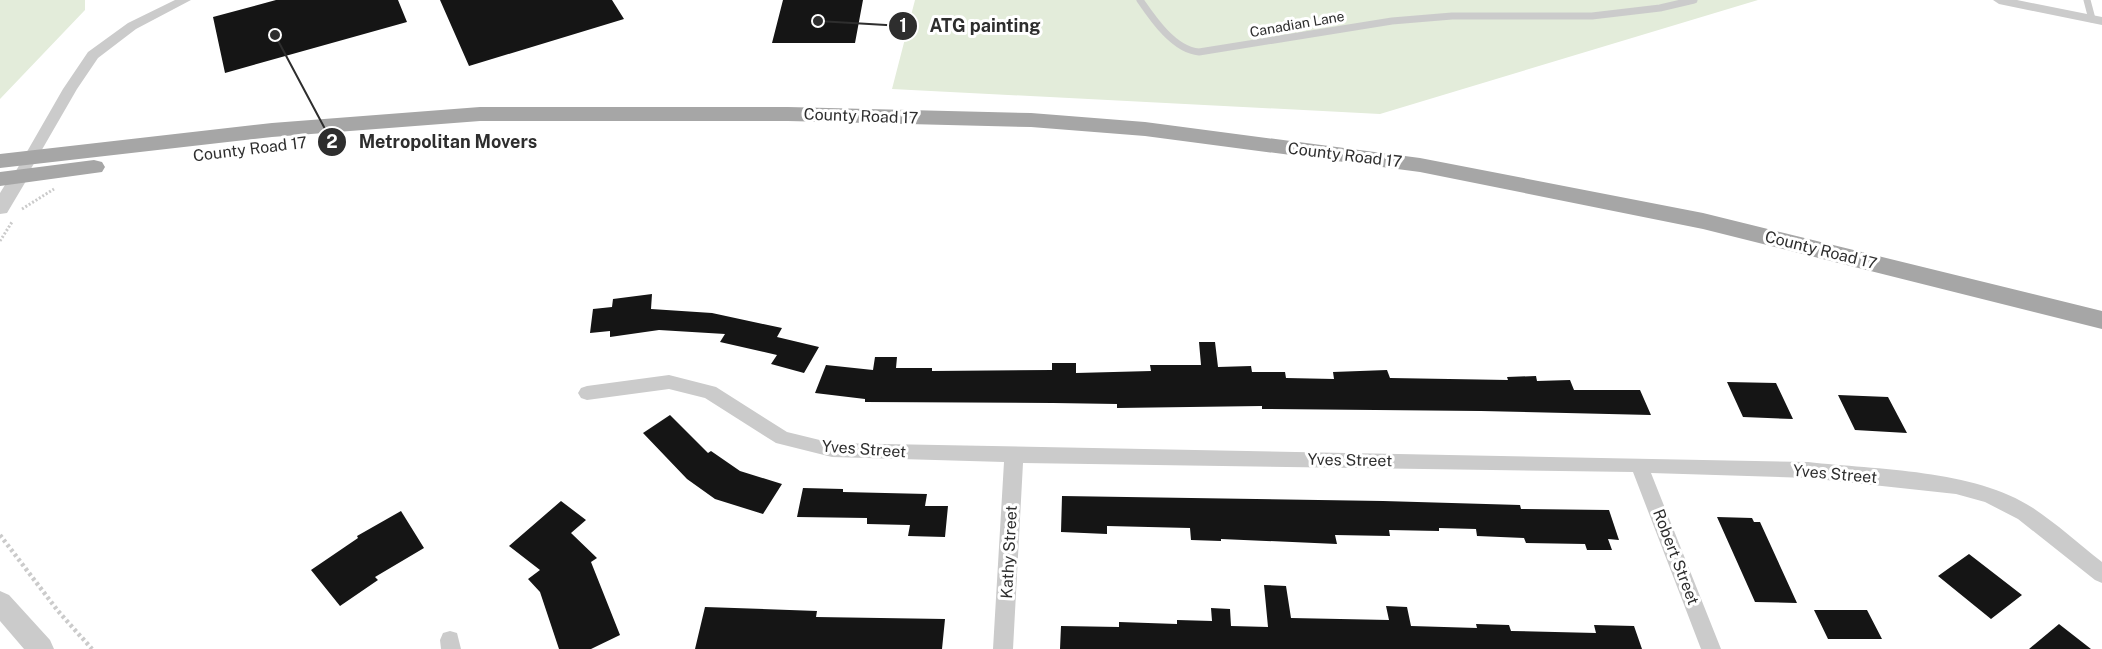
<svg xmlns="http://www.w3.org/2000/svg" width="2102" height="649" font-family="'Public Sans',sans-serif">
	<rect width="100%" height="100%" fill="#fff"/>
	<!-- green -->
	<path fill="#e3ecda" d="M0,0H85V10L0,99Z
		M915,0H1758L1380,114L892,89Z"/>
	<!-- building -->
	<path fill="#151515" d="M276,0H398L407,22L225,73L213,17Z
		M440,0H612L624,19L469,66Z
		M783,0H863L855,43H772Z
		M652,294L651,309L712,313L782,328L777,337L819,347L804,373L771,364L777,355L720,342L725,334L659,330L610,337V331L590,333L593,309L612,307L613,299Z
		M1199,342H1215L1218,367L1251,366L1252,372H1285L1286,378L1334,379L1333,372L1387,370L1390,378L1508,380L1507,377L1536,376L1537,381L1570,380L1574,390H1640L1651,415L1481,411L1262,409V406L1117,408V404L1053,403L865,402V399L815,393L826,365L873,370L875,357H897L896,368H932V371L1052,370V363H1076V373L1151,371L1150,365H1201Z
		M1727,382L1776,383L1793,419L1743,417Z
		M1838,395L1888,397L1907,433L1855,430Z
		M670,415L708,453L711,451L740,471L782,484L763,514L715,499L687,479L643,433Z
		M803,488L843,489V492L927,494L925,506H948L945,537L908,536L910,525L867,524V518L797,517Z
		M1062,496L1383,501L1520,505L1521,509L1609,510L1619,540L1608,539L1612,550H1587L1585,544L1526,543L1524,538L1477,536L1476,529L1439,528V531L1389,530L1390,536L1335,535L1337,544L1221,539V541L1191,540L1190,528L1107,526V534L1061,532Z
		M561,501L586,520L571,533L597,558L591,562L620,635L591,649H559L540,592L528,579L540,570L509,546Z
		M401,511L424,548L375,577L378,580L340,606L311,570L358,538L357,536Z
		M1717,517L1752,518L1754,522H1760L1797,603L1755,602Z
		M1969,554L2022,595L1991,619L1938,576Z
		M1264,585L1286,586L1291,618L1389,620L1386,606L1407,607L1411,626L1477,628L1476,624L1509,625L1511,631L1596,633L1594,625L1634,626L1642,649H1060L1061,626L1119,627V622L1177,624V620L1212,621L1211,608L1230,609L1231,626L1268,627Z
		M705,607L817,611L816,617L945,619L942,649H695Z
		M1814,610H1867L1882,639H1828Z
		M2059,624L2091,649H2029Z"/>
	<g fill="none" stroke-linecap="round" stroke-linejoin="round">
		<!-- path-far1 -->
		<path stroke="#cbcbcb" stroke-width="3" stroke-dasharray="2 2" stroke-linecap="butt" d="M22,209L54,189
			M0,241L12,222"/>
		<!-- path -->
		<path stroke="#cbcbcb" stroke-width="4.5" stroke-dasharray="3 3" stroke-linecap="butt" d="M0,535L58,611L92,649"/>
		<!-- service -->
		<path stroke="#cbcbcb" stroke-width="7" d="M1140,0C1153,19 1174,50 1199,52L1392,21L1452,16H1592L1660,8L1694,0
			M2087,0L2092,19"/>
		<!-- minor -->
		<path fill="#cbcbcb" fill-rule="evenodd" d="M175,0H191L136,29L98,58L77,89L25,179H15L13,176L63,89L88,52L128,23Z
			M1993,0H2017L2102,17V25L1999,4Z
			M669,375L716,387L787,432L832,443L1808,462C1877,470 1974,469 2033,508C2057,524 2079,544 2102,562V583L2095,580L2018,519L1985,502L1956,494L1808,478L1651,473L1721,649H1701L1633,472L1023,463L1013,649H993L1004,462L832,457L776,443L705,398L669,389L587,400L581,398L578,393L581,388L587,386Z
			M450,631L457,633L461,649H441L440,640L443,633Z"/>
		<!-- tertiary -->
		<path fill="#cbcbcb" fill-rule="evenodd" d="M20,170L27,172L29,176L7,213L0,214V193L13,172Z
			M0,591L9,595L50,640L54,649H24L0,621Z"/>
		<!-- primary -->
		<path fill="#a6a6a6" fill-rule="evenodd" d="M480,107H788L1031,113L1145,122L1420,158L1703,213L2102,311V329L1703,229L1420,172L1145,136L1031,127L788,121H480L272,137L0,168V154L272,123Z
			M94,160L102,162L105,167L102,172L0,186V172Z"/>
	</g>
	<g text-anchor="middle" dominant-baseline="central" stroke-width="6" stroke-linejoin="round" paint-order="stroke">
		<!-- far-street labels -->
		<g font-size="14" fill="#2e2e2e" stroke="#fff">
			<text transform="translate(1297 24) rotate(-10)">Canadian Lane</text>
		</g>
		<!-- street labels -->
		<g font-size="16" fill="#2e2e2e" stroke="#fff">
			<text transform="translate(861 116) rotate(2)">County Road 17</text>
			<text transform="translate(250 149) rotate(-7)">County Road 17</text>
			<text transform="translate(1345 155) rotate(7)">County Road 17</text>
			<text transform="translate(1821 250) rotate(14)">County Road 17</text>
			<text transform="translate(864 449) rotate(4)">Yves Street</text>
			<text transform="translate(1350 460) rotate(1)">Yves Street</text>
			<text transform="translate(1835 474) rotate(5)">Yves Street</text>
			<text transform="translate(1009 552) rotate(-87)">Kathy Street</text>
			<text transform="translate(1676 557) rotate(69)">Robert Street</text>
		</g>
	</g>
	<!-- callouts -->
	<path fill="none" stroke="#2e2e2e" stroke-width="2" d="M818 21L903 26M275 35L332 142"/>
	<g fill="#2e2e2e" stroke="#fff" stroke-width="2">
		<circle cx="818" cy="21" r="6"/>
		<circle cx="275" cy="35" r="6"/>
		<circle cx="903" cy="26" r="15"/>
		<circle cx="332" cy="142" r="15"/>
	</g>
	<g font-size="18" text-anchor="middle" font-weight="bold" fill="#fff">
		<text x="903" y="32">1</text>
		<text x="332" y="148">2</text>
	</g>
	<g font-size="18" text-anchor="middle" font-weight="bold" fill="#2e2e2e" stroke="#fff" stroke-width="6" stroke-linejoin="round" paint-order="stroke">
		<text x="985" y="32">ATG painting</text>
		<text x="448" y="148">Metropolitan Movers</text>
	</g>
</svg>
